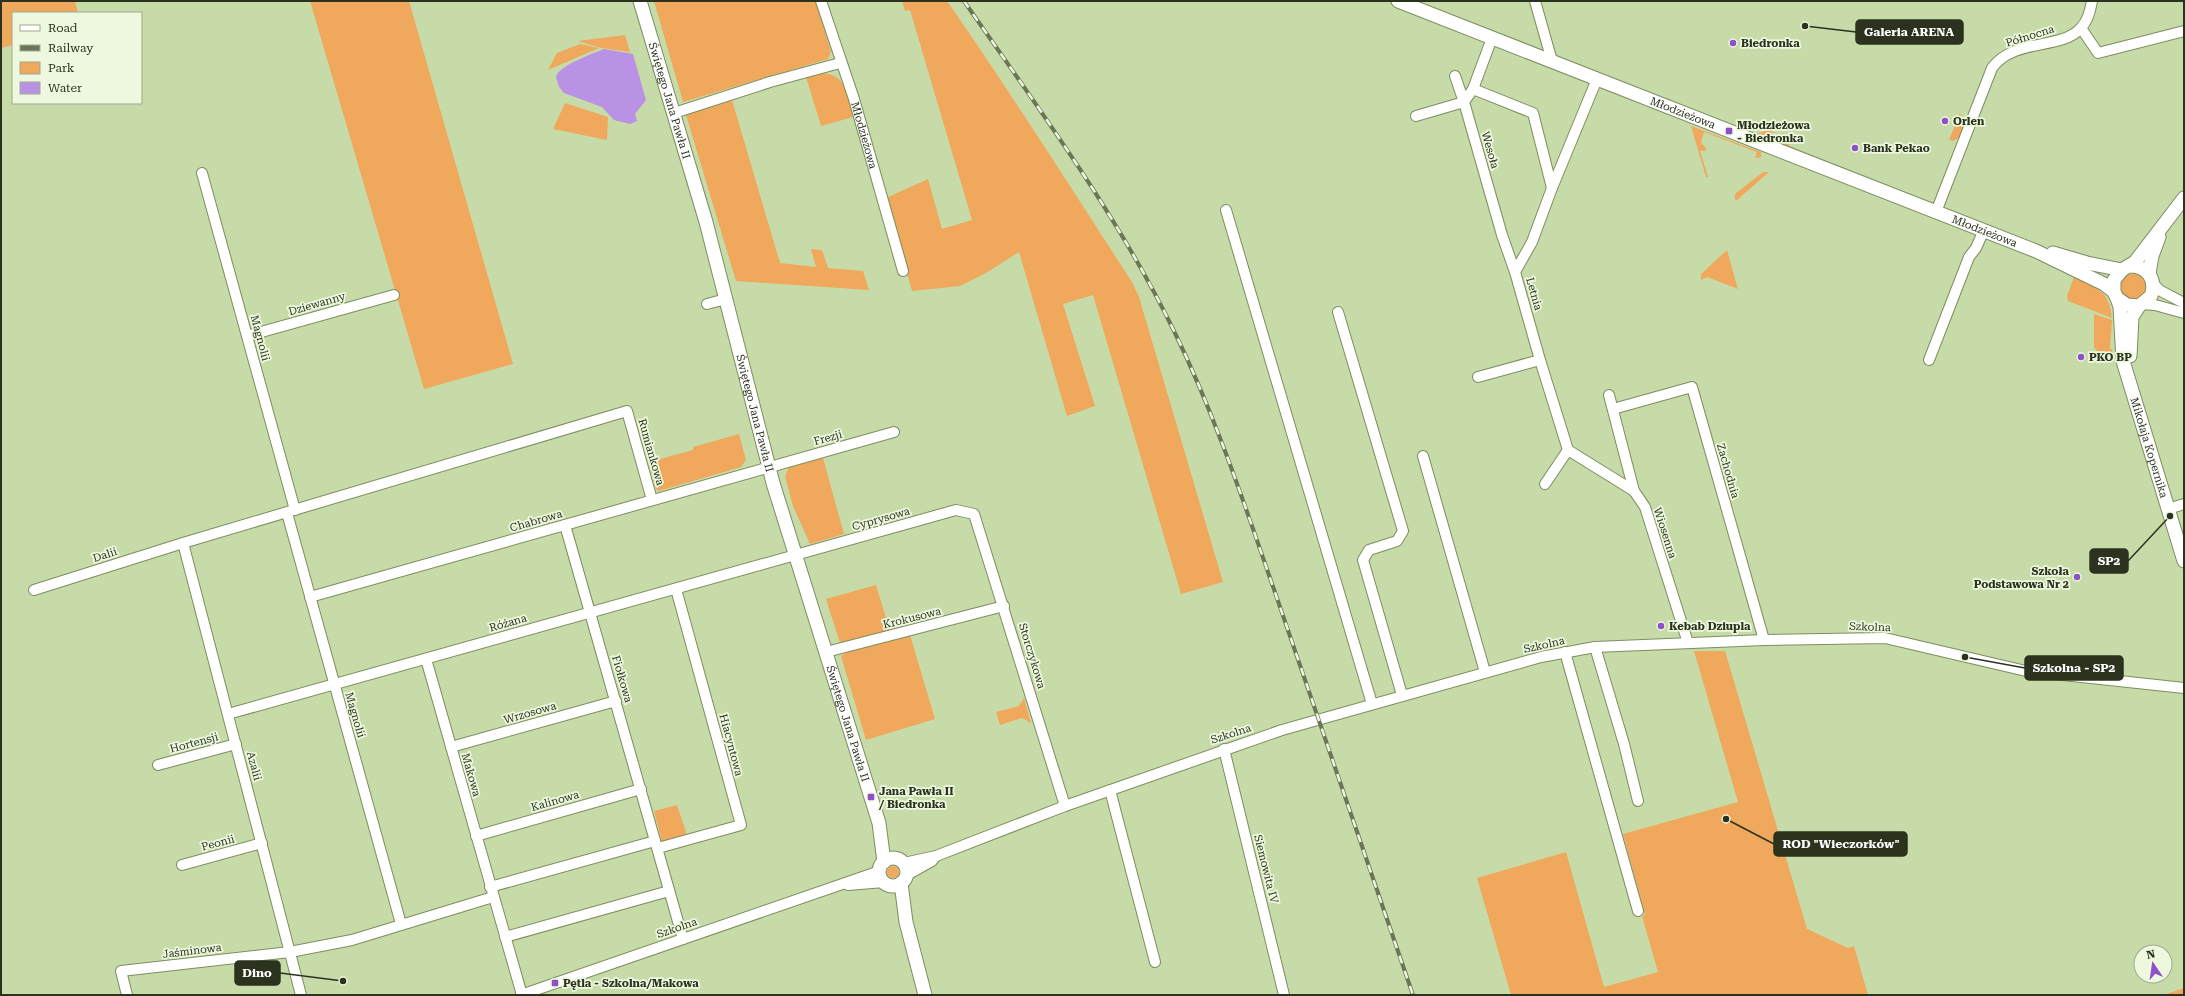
<svg xmlns="http://www.w3.org/2000/svg" width="2185" height="996" font-family="'Roboto Serif',serif">
	<rect width="100%" height="100%" fill="#c7dba8"/>
	<!-- green -->
	<path fill="#f0a85c" d="M1,1H75L78,13H13V45L1,48Z
		M310,1H409L513,364L424,389Z
		M654,1H816L831,52L828,59L683,102Z
		M902,1H947C1011,93 1071,188 1132,282L1139,297L1223,582L1181,594L1093,295L1063,304L1095,406L1067,416L1019,252L986,273L960,286L912,291L886,198L928,179L942,229L972,220L910,10L905,11Z
		M625,35L630,52L601,48L578,41Z
		M580,44L599,48L548,70L557,53Z
		M820,73C848,74 847,94 853,117L821,126L806,77Z
		M732,100L780,263L816,267L811,249L822,250L828,268L863,271L869,290L736,281L686,115Z
		M565,103L608,117L607,140L553,129Z
		M1960,113L1965,126L1960,137L1953,141L1949,140Z
		M1691,126L1761,152V157L1755,158L1757,152L1704,132L1701,142L1707,150L1700,151L1708,177H1706Z
		M1770,129L1774,130L1768,138L1754,135Z
		M1782,133L1787,135L1790,149L1780,142Z
		M1763,172H1769L1736,201L1735,200V194Z
		M1727,250L1738,289L1707,277L1701,280V274Z
		M2120 287a13 13 0 1 1 26 0a13 13 0 1 1-26 0Z
		M2074,277C2097,289 2109,289 2112,318L2068,301L2067,296Z
		M2094,314L2112,320L2110,349H2112L2113,362L2095,355L2097,350L2094,348Z
		M739,434L746,460L741,467L659,491L656,489L649,462L693,450V447Z
		M823,458L844,534L810,544L793,506L785,476L789,467Z
		M876,585L890,631L840,643L826,599Z
		M910,635L935,719L866,740L841,656L849,651Z
		M1694,651H1725L1807,929L1848,948L1854,946L1868,995H1511L1477,878L1566,852L1604,987L1658,972L1642,916L1645,915L1623,834L1738,802Z
		M1024,698L1031,723L1022,718L1000,725L996,712L1019,706Z
		M677,805L687,835L662,842L654,811Z
		M887 872a6 6 0 1 1 12 0a6 6 0 1 1-12 0Z
		M2184,988V995H2163Z"/>
	<!-- water -->
	<path fill="#b991e5" d="M604,49L633,54L646,100L635,114L637,121L630,124L614,120L602,107L564,93L559,87L556,77C558,66 594,53 604,49Z"/>
	<g fill="none" stroke-linecap="round" stroke-linejoin="round">
		<defs>
			<g id="minor">
				<path id="s1" d="M821,1L854,99L903,271"/>
				<path d="M1535,1L1552,61"/>
				<path d="M2081,28L2098,53L2184,31"/>
				<path d="M1492,38L1473,89L1464,102L1502,235L1515,272"/>
				<path d="M1597,79L1552,188L1532,242L1515,272L1540,360L1568,450L1634,491"/>
				<path d="M1473,89L1533,113L1552,188"/>
				<path d="M674,113L770,82L840,63"/>
				<path d="M1416,116L1464,102L1455,76"/>
				<path d="M202,173L295,510"/>
				<path d="M1226,210L1372,704"/>
				<path d="M1936,212L1992,68C2014,38 2060,50 2080,29C2088,21 2090,11 2092,1"/>
				<path d="M2154,284L2159,290L2184,303"/>
				<path d="M707,304L726,299"/>
				<path d="M2143,304L2155,305L2184,313"/>
				<path d="M1338,312L1403,531L1397,541L1369,550L1363,560L1402,695"/>
				<path d="M247,336L394,295"/>
				<path d="M1929,360L1969,257L1976,248L1984,230"/>
				<path d="M1478,377L1540,360"/>
				<path d="M1609,395L1634,491L1645,507L1688,643"/>
				<path d="M1613,409L1692,387L1764,640"/>
				<path d="M1423,456L1485,672"/>
				<path d="M1545,484L1568,450"/>
				<path d="M2168,509L2184,504"/>
				<path d="M287,513L401,924"/>
				<path d="M565,525L683,939"/>
				<path d="M183,543L301,995"/>
				<path d="M34,590L183,543L627,411L652,500"/>
				<path d="M310,597L894,432"/>
				<path d="M1595,647L1624,744L1638,801"/>
				<path d="M826,652L1004,606"/>
				<path d="M1565,652L1638,911"/>
				<path d="M426,659L522,995"/>
				<path d="M228,714L956,510L974,514L1065,806"/>
				<path d="M451,747L616,701"/>
				<path d="M1224,749L1284,995"/>
				<path d="M158,765L236,744"/>
				<path d="M1110,790L1155,962"/>
				<path d="M476,836L641,789"/>
				<path d="M658,848L741,825L676,589"/>
				<path d="M904,863L936,856L1065,806L1282,730L1541,657L1595,647L1764,640L1885,638L2026,671L2184,688"/>
				<path d="M182,865L262,843"/>
				<path d="M907,875L932,861L936,856"/>
				<path d="M848,885L884,882"/>
				<path d="M490,887L655,841"/>
				<path d="M505,937L669,891"/>
				<path d="M127,995L121,971L290,952L352,940L493,897"/>
				<path d="M521,995L880,871"/>
			</g>
			<g id="tertiary">
				<path id="s2" d="M640,1L706,222L773,483L879,823L884,862"/>
				<path id="s3" d="M1398,1L2036,251L2104,284L2114,292"/>
				<path d="M2053,253L2087,263L2122,270"/>
				<path d="M2130,266C2147,266 2157,279 2151,296L2139,306L2127,305L2117,298L2114,292V280L2122,270L2135,262L2184,198"/>
				<path d="M2149,273L2152,256L2159,237"/>
				<path id="s4" d="M2117,298L2120,307L2123,361L2184,561"/>
				<path d="M2130,356L2132,317L2139,306"/>
				<circle cx="893" cy="872" r="14"/>
				<path d="M901,883L906,922L925,995"/>
			</g>
		</defs>
		<!-- minor casing -->
		<use href="#minor" stroke="#7c8e5f" stroke-width="12"/>
		<!-- tertiary casing -->
		<use href="#tertiary" stroke="#7c8e5f" stroke-width="15"/>
		<!-- minor -->
		<use href="#minor" stroke="#fff" stroke-width="10"/>
		<!-- tertiary -->
		<use href="#tertiary" stroke="#fff" stroke-width="13"/>
		<defs>
			<path id="rail" d="M964,1C1038,108 1117,214 1174,331C1217,419 1247,512 1279,604C1324,734 1368,865 1413,995"/>
		</defs>
		<!-- rail casing -->
		<use href="#rail" stroke="#6a7656" stroke-width="4"/>
		<!-- rail -->
		<use href="#rail" stroke="#edf8de" stroke-width="2.5" stroke-dasharray="8" stroke-linecap="butt"/>
	</g>
	<!-- markers -->
	<g fill="#8d50c6" stroke="#edf8de" stroke-width="1.5">
		<circle cx="1733" cy="43" r="4"/>
		<circle cx="1945" cy="121" r="4"/>
		<rect x="1725" y="127" width="8" height="8" rx="2"/>
		<circle cx="1855" cy="148" r="4"/>
		<circle cx="2081" cy="357" r="4"/>
		<circle cx="2077" cy="577" r="4"/>
		<circle cx="1661" cy="626" r="4"/>
		<rect x="867" y="793" width="8" height="8" rx="2"/>
		<rect x="551" y="979" width="8" height="8" rx="2"/>
	</g>
	<g text-anchor="middle" dominant-baseline="central" stroke-width="3.5" stroke-linejoin="round" paint-order="stroke">
		<!-- street labels -->
		<g font-size="11" fill="#2b331f" stroke="#edf8de">
			<text transform="translate(2030 36) rotate(-17)">Północna</text>
			<text stroke="none"><textPath href="#s2" startOffset="104">Świętego Jana Pawła II</textPath></text>
			<text stroke="none"><textPath href="#s3" startOffset="306">Młodzieżowa</textPath></text>
			<text stroke="none"><textPath href="#s1" startOffset="141">Młodzieżowa</textPath></text>
			<text transform="translate(1490 150) rotate(74)">Wesoła</text>
			<text stroke="none"><textPath href="#s3" startOffset="630">Młodzieżowa</textPath></text>
			<text transform="translate(1534 294) rotate(74)">Letnia</text>
			<text transform="translate(317 304) rotate(-16)">Dziewanny</text>
			<text transform="translate(260 338) rotate(75)">Magnolii</text>
			<text stroke="none"><textPath href="#s2" startOffset="428">Świętego Jana Pawła II</textPath></text>
			<text transform="translate(828 438) rotate(-16)">Frezji</text>
			<text stroke="none"><textPath href="#s4" startOffset="154">Mikołaja Kopernika</textPath></text>
			<text transform="translate(651 452) rotate(74)">Rumiankowa</text>
			<text transform="translate(1728 471) rotate(74)">Zachodnia</text>
			<text transform="translate(881 519) rotate(-16)">Cyprysowa</text>
			<text transform="translate(536 521) rotate(-16)">Chabrowa</text>
			<text transform="translate(1665 533) rotate(72)">Wiosenna</text>
			<text transform="translate(105 555) rotate(-18)">Dalii</text>
			<text transform="translate(912 618) rotate(-14)">Krokusowa</text>
			<text transform="translate(508 623) rotate(-16)">Różana</text>
			<text transform="translate(1870 627) rotate(2)">Szkolna</text>
			<text transform="translate(1544 645) rotate(-13)">Szkolna</text>
			<text transform="translate(1032 656) rotate(73)">Storczykowa</text>
			<text transform="translate(622 679) rotate(74)">Fiołkowa</text>
			<text transform="translate(530 713) rotate(-16)">Wrzosowa</text>
			<text transform="translate(355 715) rotate(74)">Magnolii</text>
			<text stroke="none"><textPath href="#s2" startOffset="752">Świętego Jana Pawła II</textPath></text>
			<text transform="translate(1231 734) rotate(-18)">Szkolna</text>
			<text transform="translate(194 743) rotate(-15)">Hortensji</text>
			<text transform="translate(731 745) rotate(75)">Hiacyntowa</text>
			<text transform="translate(254 766) rotate(75)">Azalii</text>
			<text transform="translate(471 775) rotate(74)">Makowa</text>
			<text transform="translate(555 801) rotate(-16)">Kalinowa</text>
			<text transform="translate(218 843) rotate(-15)">Peonii</text>
			<text transform="translate(1266 869) rotate(76)">Siemowita IV</text>
			<text transform="translate(677 928) rotate(-19)">Szkolna</text>
			<text transform="translate(192 951) rotate(-7)">Jaśminowa</text>
		</g>
		<!-- poi labels -->
		<g font-size="11" font-weight="bold" fill="#2b331f" stroke="#edf8de" text-anchor="start">
			<text x="1741" y="43">Biedronka</text>
			<text x="1953" y="121">Orlen</text>
			<text x="1737" y="125">Młodzieżowa<tspan x="1737" dy="13">- Biedronka</tspan></text>
			<text x="1863" y="148">Bank Pekao</text>
			<text x="2089" y="357">PKO BP</text>
			<text x="2069" y="571" text-anchor="end">Szkoła<tspan x="2069" dy="13">Podstawowa Nr 2</tspan></text>
			<text x="1669" y="626">Kebab Dziupla</text>
			<text x="879" y="791">Jana Pawła II<tspan x="879" dy="13">/ Biedronka</tspan></text>
			<text x="563" y="983">Pętla - Szkolna/Makowa</text>
		</g>
	</g>
	<!-- callouts -->
	<path fill="none" stroke="#2b331f" stroke-width="1.5" d="M1805 26L1856 32M2170 516L2128 561M1965 657L2025 668M1726 819L1774 844M343 981L280 973"/>
	<g fill="#2b331f" stroke="#edf8de" stroke-width="1.5">
		<circle cx="1805" cy="26" r="4"/>
		<circle cx="2170" cy="516" r="4"/>
		<circle cx="1965" cy="657" r="4"/>
		<circle cx="1726" cy="819" r="4"/>
		<circle cx="343" cy="981" r="4"/>
	</g>
	<g fill="#2b331f" stroke="#2b331f" stroke-width="1.5">
		<rect x="1856" y="20" width="107" height="24" rx="4"/>
		<rect x="2090" y="549" width="38" height="24" rx="4"/>
		<rect x="2025" y="656" width="98" height="24" rx="4"/>
		<rect x="1774" y="832" width="133" height="24" rx="4"/>
		<rect x="235" y="961" width="45" height="24" rx="4"/>
	</g>
	<g font-size="12" text-anchor="middle" font-weight="bold" fill="#fff">
		<text x="1909" y="36">Galeria ARENA</text>
		<text x="2109" y="565">SP2</text>
		<text x="2074" y="672">Szkolna - SP2</text>
		<text x="1841" y="848">ROD "Wieczorków"</text>
		<text x="257" y="977">Dino</text>
	</g>
	<!-- border -->
	<rect width="2185" height="996" fill="none" stroke="#2b331f" stroke-width="4"/>
	<!-- legend -->
	<rect x="12" y="12" width="130" height="92" fill="#edf8de" stroke="#9fa992"/>
	<rect x="20" y="25" width="20" height="6" fill="#ffffff" stroke="#9fa992"/>
	<text x="48" y="32" font-size="12" fill="#2b331f">Road</text>
	<rect x="20" y="45" width="20" height="6" fill="#6a7656" stroke="#9fa992"/>
	<text x="48" y="52" font-size="12" fill="#2b331f">Railway</text>
	<rect x="20" y="62" width="20" height="12" fill="#f0a85c" stroke="#9fa992"/>
	<text x="48" y="72" font-size="12" fill="#2b331f">Park</text>
	<rect x="20" y="82" width="20" height="12" fill="#b991e5" stroke="#9fa992"/>
	<text x="48" y="92" font-size="12" fill="#2b331f">Water</text>
	<!-- north arrow -->
	<g transform="translate(2153 964) rotate(347)"><circle r="19" fill="#edf8de" stroke="#9fa992"/>
	<path d="M0-3L7 15L0 10L-7 15Z" fill="#8d50c6"/>
	<text y="-6" font-size="11" font-weight="bold" text-anchor="middle" fill="#2b331f">N</text>
	</g>
</svg>
